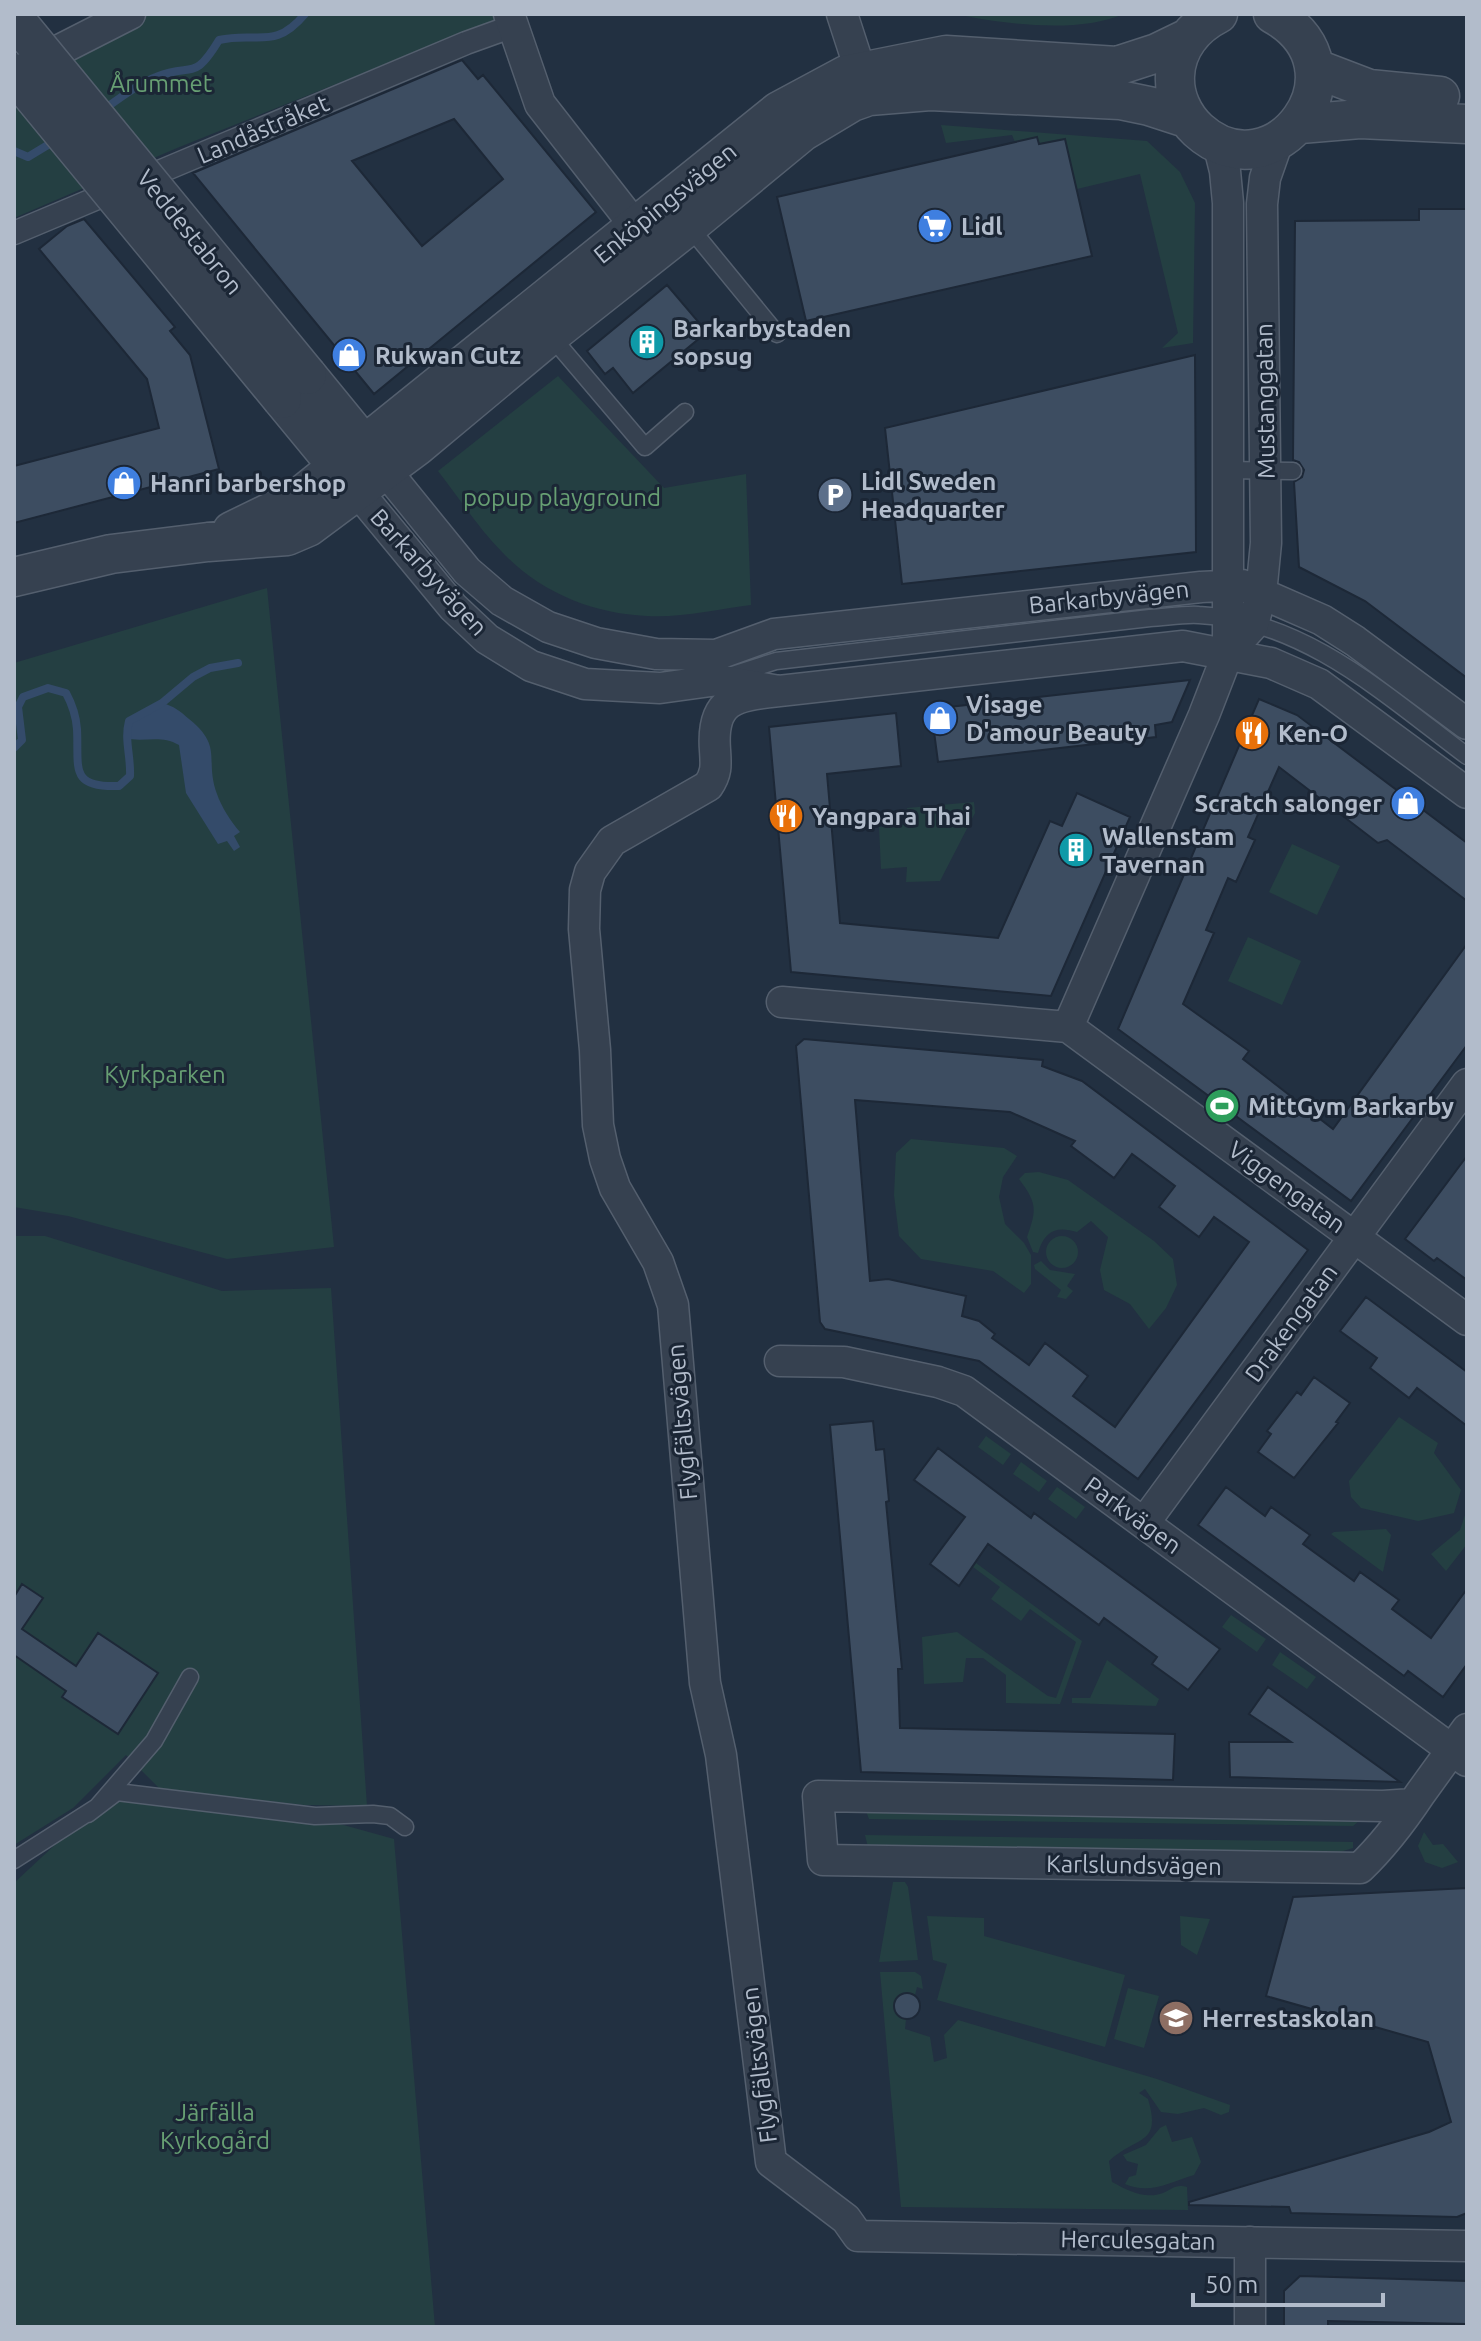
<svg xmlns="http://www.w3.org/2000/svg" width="1481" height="2341" font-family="Ubuntu,sans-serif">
	<rect width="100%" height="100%" fill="#223041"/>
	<!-- green -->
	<path fill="#243f42" d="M150,14H500V18L177,148L14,218V84Z
		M956,14H1123C1080,34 1001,24 956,14Z
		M941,125L1147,141L1180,172L1195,203L1193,343L1162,348L1178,333L1140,174L1077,189L1065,139L1039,144L1015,142L1012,135L946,143Z
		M558,376L664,488L746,474L751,605C718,609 681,618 647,616C593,614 540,592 503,553C479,529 459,498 438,471Z
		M267,588L334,1247L227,1259L68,1216L14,1207V663Z
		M974,802L975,813L940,881L906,882L907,867L881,869L879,827L908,824L907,808Z
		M1292,844L1340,866L1317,915L1269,892Z
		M1248,937L1301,961L1282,1005L1228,981Z
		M911,1139L1004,1148L1017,1156L1003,1177L999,1197L1005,1224L1024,1243L1031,1255V1284L1024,1293L993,1271L921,1259L899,1236L894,1195L896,1153Z
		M1039,1172L1068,1180L1154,1241L1173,1259L1177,1285L1166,1308L1149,1329L1130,1304L1104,1290L1100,1270L1108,1237L1091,1221L1077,1232C1055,1225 1044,1232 1038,1253L1033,1252L1027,1237C1037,1209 1037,1203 1019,1179L1025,1173Z
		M1046 1252a16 16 0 1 1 32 0a16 16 0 1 1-32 0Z
		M14,1236H45L222,1291L331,1288L367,1806L304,1805L160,1789L126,1755L73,1808L14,1845Z
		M1041,1261L1050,1270L1075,1274L1067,1286L1073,1291L1066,1299L1057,1297L1061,1290L1035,1269L1034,1265Z
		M1399,1417L1438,1443L1434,1453L1461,1490L1454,1513L1418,1521L1361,1508L1351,1497L1349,1481Z
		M986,1436L1011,1454L1003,1465L978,1447Z
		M1021,1462L1047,1481L1039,1492L1013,1474Z
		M1057,1487L1085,1507L1076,1519L1048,1499Z
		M1467,1509V1544L1446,1571L1431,1554L1460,1530Z
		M1386,1529L1391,1535L1383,1572L1331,1534L1334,1532Z
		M976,1563L1082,1641L1060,1704L1006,1703V1675L983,1658H966L963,1682L924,1684L922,1637L957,1632L1048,1696L1056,1698L1076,1642L1030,1609L1021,1621L991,1599L1000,1587L973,1567Z
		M1231,1615L1266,1639L1257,1652L1222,1627Z
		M1280,1652L1316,1677L1307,1689L1272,1665Z
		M1107,1660L1159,1699L1156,1706L1072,1703V1698H1090Z
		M123,1798L340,1824L394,1839L435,2327H14V1883L88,1814Z
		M864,1806L1366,1815L1353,1826L869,1819Z
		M1424,1832L1433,1845L1443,1844L1458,1862L1442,1868L1425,1862L1418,1846Z
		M865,1835L1353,1842V1848L1330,1855L868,1847Z
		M893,1882H905L908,1887L918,1960L879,1962Z
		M927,1916L984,1918V1936L1125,1975L1105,2047L937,2000L947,1964L933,1960Z
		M1180,1916L1210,1919L1197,1955L1181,1945Z
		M880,1972H915L921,1976L923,1989L917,1987L915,1995C894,1988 887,2012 906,2019L905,2029L930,2037L934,2062L947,2058L944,2035L958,2020L1157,2079L1230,2105L1229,2112L1221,2115L1204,2108L1178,2114L1161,2112L1145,2089L1139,2093L1148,2099C1162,2146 1137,2135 1109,2161L1112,2182C1127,2190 1145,2200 1163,2193C1173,2189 1175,2184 1187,2187L1188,2210L901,2207Z
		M1128,1988L1159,1996L1144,2048L1114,2039Z
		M1166,2125L1172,2142L1192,2137L1201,2162L1194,2175C1170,2182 1150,2195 1125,2184L1129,2177L1136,2175L1138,2164L1127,2161L1123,2155L1146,2145L1160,2128Z"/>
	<!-- water -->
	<path fill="#344b6a" d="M162,703C174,706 180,711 189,719C224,747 204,759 217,794C221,806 231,822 240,832L234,836L240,847L234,851L227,841L218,844L186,793L179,745C160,734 144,743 125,738L129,721Z"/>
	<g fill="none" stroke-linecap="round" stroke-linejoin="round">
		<!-- stream -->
		<path stroke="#344b6a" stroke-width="8" d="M101,111C118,100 137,84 156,77C193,62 193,83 219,40C258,31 274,51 305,14
			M14,151L28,157L56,140
			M14,748L22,740L18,707L23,697L48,688L66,693C72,704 76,716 77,729C79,768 69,788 119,786L130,776C131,756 124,740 129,721L162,703L193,677L210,668L238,663"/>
	</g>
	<!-- building -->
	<path fill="#3d4d61" stroke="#1d2837" stroke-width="2" fill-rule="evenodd" d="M462,60L478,79L483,75L596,212L374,394L193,173ZM454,119L503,179L422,246L352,161Z
		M1037,137L1039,144L1065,139L1092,256L806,321L777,197Z
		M1419,209H1467V678L1365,601L1299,567L1294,482L1302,477L1304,470L1299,462L1293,460L1295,221L1419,220Z
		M84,219L175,327L170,331L190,355L219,469L14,523V466L159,428L147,379L39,249L67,226Z
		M667,285L707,332L633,393L613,368L605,374L587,351Z
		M1195,355L1196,552L902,584L885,428Z
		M1190,680L1172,722L1155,725L1156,737L938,762L931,709Z
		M1259,699L1297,715L1467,843V901L1387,840L1378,843L1279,767L1248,837L1255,840L1236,882L1228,878L1206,930L1214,933L1183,1004L1249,1051L1243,1059L1333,1129L1467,944V1045L1351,1201L1118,1029Z
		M896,713L901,766L827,774L840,923L998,938L1050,821L1062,826L1077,793L1130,817L1051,996L791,972L769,727Z
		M804,1039L1043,1060L1042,1066L1082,1081L1308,1250L1138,1479L979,1361L825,1329L820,1322L796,1046ZM855,1100L1010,1112L1075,1141L1071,1146L1114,1178L1132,1154L1175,1186L1159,1207L1199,1237L1214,1217L1249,1242L1115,1427L1073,1396L1088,1376L1045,1343L1029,1365L992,1338L995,1334L979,1321L962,1316L966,1296L888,1279L870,1281Z
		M1467,1156V1280L1437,1258L1434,1261L1405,1239Z
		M1366,1297L1467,1372V1426L1417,1388L1409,1398L1370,1368L1377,1358L1340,1331Z
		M1314,1377L1350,1403L1336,1422L1338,1423L1294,1478L1258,1452L1271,1434L1267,1431L1297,1392L1301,1395Z
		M873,1421L876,1450L884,1449L889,1501L886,1502L902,1669H898L900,1728L1175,1734L1173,1780L861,1772L830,1425Z
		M938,1448L1031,1518L1034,1513L1220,1649L1188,1690L1152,1664L1157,1657L1104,1618L1099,1625L988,1544L959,1586L930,1564L965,1517L914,1480Z
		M1226,1487L1265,1516L1271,1507L1310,1535L1303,1544L1354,1581L1360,1572L1399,1600L1392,1609L1431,1638L1467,1589V1664L1443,1697L1408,1671L1404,1676L1198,1525Z
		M22,1584L43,1598L22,1629L76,1666L98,1633L158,1673L118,1734L62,1697L66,1691L14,1655V1597Z
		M1268,1687L1314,1720L1400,1782L1230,1777L1229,1742H1291L1249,1714Z
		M1467,1888V2213L1457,2217L1291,2213L1289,2207L1189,2205V2202L1429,2132L1451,2122L1428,2042L1266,1996L1293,1897Z
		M894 2006a13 13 0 1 1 26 0a13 13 0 1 1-26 0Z
		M1300,2276L1467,2281V2324L1328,2321V2327H1284V2291Z"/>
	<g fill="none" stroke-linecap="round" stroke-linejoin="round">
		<defs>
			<path id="service" d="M687,224L777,334
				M550,335L645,447L685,412
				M1228,470L1293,471
				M729,676L776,661L1150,618C1167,617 1184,614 1199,615C1304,619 1388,697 1467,756
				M88,1814L117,1792L315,1816L373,1814L390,1816L405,1827
				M14,1860L97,1807L154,1741L190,1677"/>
			<path id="pedestrian" d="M14,233L466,43L513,26"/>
			<path id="minor" d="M509,14L540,104L636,227
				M842,14L867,91
				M28,66L130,14
				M1218,143L1225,171L1228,203V653
				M373,455L467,571L502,601L548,627L596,643L656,654L716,655L774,634L1201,587L1242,585L1322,620L1355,641L1467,724
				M344,475L453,607L487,639L531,666L585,684L660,688L718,680L779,691L1183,646L1271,663L1319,684L1467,793
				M779,691C736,696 711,698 715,750C716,765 717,773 708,786L612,841L590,872L585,890L584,929L595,1050L598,1125L605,1159L615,1188L658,1262L673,1305L705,1683L721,1755L771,2162L846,2219L858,2236L1467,2246
				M782,1002L1068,1027L1467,1320
				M1068,1027L1204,715L1228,653L1253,625L1261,594L1266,543L1262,204L1265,178L1278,141
				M780,1361L844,1362L938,1382L964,1391L1467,1761
				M1144,1523L1467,1084
				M1413,1804L1383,1806L818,1796L823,1860L1360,1868C1383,1846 1402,1821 1420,1794L1467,1729
				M1250,2327V2242"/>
			<path id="tertiary" d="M1218,14C1194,26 1176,48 1175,76C1174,96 1183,116 1198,130C1274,199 1372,69 1273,14
				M1314,68L1369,89L1440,96
				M1300,124L1360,119L1467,124
				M307,375L365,446
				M282,399L338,467
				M232,531L296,500L779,111L846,75L946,55L1117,66L1157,53L1188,38
				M14,577L111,554L208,542L287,536L308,527L417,446L550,335L688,226L802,132L852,102L869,96L930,91L1120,100L1149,106L1186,118"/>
		</defs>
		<!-- service casing -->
		<use href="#service" stroke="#545f6e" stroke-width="19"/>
		<!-- pedestrian casing -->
		<use href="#pedestrian" stroke="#545f6e" stroke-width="25"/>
		<!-- minor casing -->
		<use href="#minor" stroke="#545f6e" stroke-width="33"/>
		<!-- tertiary casing -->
		<use href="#tertiary" stroke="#545f6e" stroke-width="41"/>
		<!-- service -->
		<use href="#service" stroke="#364150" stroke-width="16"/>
		<!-- pedestrian -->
		<use href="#pedestrian" stroke="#364150" stroke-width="22"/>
		<!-- minor -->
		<use href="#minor" stroke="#364150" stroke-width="30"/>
		<!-- tertiary -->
		<use href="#tertiary" stroke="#364150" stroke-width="38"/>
		<defs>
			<path id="tertiary-bridge" d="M14,18L307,375
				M14,73L282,399"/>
		</defs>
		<!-- tertiary-bridge casing -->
		<use href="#tertiary-bridge" stroke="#545f6e" stroke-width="41" stroke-linecap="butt"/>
		<!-- tertiary-bridge -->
		<use href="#tertiary-bridge" stroke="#364150" stroke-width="38"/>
	</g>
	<!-- icons -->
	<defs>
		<symbol id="supermarket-disc" viewBox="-11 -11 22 22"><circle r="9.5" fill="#3f7fe0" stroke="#1b2635"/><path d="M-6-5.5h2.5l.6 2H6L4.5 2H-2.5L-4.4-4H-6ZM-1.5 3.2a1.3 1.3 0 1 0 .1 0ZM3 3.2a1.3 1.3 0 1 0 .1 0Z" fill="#fff"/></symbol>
		<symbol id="building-disc" viewBox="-11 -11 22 22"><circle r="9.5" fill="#0f9aa8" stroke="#1b2635"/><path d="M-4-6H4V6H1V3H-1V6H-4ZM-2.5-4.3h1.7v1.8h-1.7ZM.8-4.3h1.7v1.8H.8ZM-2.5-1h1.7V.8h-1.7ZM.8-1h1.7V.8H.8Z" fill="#fff"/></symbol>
		<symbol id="shop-disc" viewBox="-11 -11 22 22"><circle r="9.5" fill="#3f7fe0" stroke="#1b2635"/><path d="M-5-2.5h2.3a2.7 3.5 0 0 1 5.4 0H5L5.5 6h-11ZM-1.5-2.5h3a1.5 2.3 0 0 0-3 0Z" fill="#fff"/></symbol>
		<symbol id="parking-disc" viewBox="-11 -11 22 22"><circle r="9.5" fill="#5c6f8a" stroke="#1b2635"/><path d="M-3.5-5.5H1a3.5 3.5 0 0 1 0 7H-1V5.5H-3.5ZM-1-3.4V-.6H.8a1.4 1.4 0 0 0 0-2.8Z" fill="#fff"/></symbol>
		<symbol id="restaurant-disc" viewBox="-11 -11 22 22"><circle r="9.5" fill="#e8710a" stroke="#1b2635"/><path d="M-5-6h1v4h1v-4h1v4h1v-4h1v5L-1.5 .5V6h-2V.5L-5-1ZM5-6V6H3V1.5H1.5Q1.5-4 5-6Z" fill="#fff"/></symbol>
		<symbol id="stadium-disc" viewBox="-11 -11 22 22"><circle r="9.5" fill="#2e9e5b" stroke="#1b2635"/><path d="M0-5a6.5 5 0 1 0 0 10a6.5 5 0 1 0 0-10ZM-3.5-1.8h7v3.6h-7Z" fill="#fff"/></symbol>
		<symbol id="school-disc" viewBox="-11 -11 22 22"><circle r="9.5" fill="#8d6e63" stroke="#1b2635"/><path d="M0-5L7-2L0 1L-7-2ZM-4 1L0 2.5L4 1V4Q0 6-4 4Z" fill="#fff"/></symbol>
	</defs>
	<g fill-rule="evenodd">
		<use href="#supermarket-disc" x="915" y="206" width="40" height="40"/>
		<use href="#building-disc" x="627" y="322" width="40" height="40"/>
		<use href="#shop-disc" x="329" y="335" width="40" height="40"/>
		<use href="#shop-disc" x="104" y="463" width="40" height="40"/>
		<use href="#parking-disc" x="815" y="475" width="40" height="40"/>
		<use href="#shop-disc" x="920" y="698" width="40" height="40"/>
		<use href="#restaurant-disc" x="1232" y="713" width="40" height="40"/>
		<use href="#shop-disc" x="1388" y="783" width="40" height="40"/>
		<use href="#restaurant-disc" x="766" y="796" width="40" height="40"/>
		<use href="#building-disc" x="1056" y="830" width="40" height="40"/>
		<use href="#stadium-disc" x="1202" y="1086" width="40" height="40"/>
		<use href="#school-disc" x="1156" y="1998" width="40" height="40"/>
	</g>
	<g text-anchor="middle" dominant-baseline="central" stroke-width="6" stroke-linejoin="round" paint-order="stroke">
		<!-- park labels -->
		<g font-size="24" fill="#679f73" stroke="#1b2635">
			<text x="161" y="83">Årummet</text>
			<text x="562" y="497">popup playground</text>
			<text x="165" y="1074">Kyrkparken</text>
			<text x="215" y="2112">Järfälla<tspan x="215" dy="28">Kyrkogård</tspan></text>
		</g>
		<!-- street labels -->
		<g font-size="24" fill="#b2bccb" stroke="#1b2635">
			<text transform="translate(263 129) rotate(-23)">Landåstråket</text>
			<text transform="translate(665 203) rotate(-39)">Enköpingsvägen</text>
			<text transform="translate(190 232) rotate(51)">Veddestabron</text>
			<text transform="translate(1265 401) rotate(-91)">Mustanggatan</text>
			<text transform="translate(429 572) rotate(48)">Barkarbyvägen</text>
			<text transform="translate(1109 597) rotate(-6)">Barkarbyvägen</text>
			<text transform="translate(1287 1187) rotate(36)">Viggengatan</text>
			<text transform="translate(1291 1323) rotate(-54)">Drakengatan</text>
			<text transform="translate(682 1422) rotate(-95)">Flygfältsvägen</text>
			<text transform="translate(1133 1515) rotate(36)">Parkvägen</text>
			<text transform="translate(1134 1865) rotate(1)">Karlslundsvägen</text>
			<text transform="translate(759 2065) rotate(-97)">Flygfältsvägen</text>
			<text transform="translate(1138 2240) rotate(1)">Herculesgatan</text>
		</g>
		<!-- poi labels -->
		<g font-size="24" font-weight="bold" fill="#b2bccb" stroke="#1b2635" text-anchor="start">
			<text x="961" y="226">Lidl</text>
			<text x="673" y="328">Barkarbystaden<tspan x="673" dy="28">sopsug</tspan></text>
			<text x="375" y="355">Rukwan Cutz</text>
			<text x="861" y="481">Lidl Sweden<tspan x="861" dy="28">Headquarter</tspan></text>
			<text x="150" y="483">Hanri barbershop</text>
			<text x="966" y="704">Visage<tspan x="966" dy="28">D'amour Beauty</tspan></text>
			<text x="1278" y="733">Ken-O</text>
			<text x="1382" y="803" text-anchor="end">Scratch salonger</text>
			<text x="812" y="816">Yangpara Thai</text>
			<text x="1102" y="836">Wallenstam<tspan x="1102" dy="28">Tavernan</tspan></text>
			<text x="1248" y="1106">MittGym Barkarby</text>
			<text x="1202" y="2018">Herrestaskolan</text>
		</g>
	</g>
	<!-- border -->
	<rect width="1481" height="2341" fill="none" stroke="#b2bccb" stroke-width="32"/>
	<!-- scale -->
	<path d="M1193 2293v12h190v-12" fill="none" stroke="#b2bccb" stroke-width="4"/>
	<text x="1205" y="2293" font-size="24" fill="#b2bccb" stroke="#1b2635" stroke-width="6" paint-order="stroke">50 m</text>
</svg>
